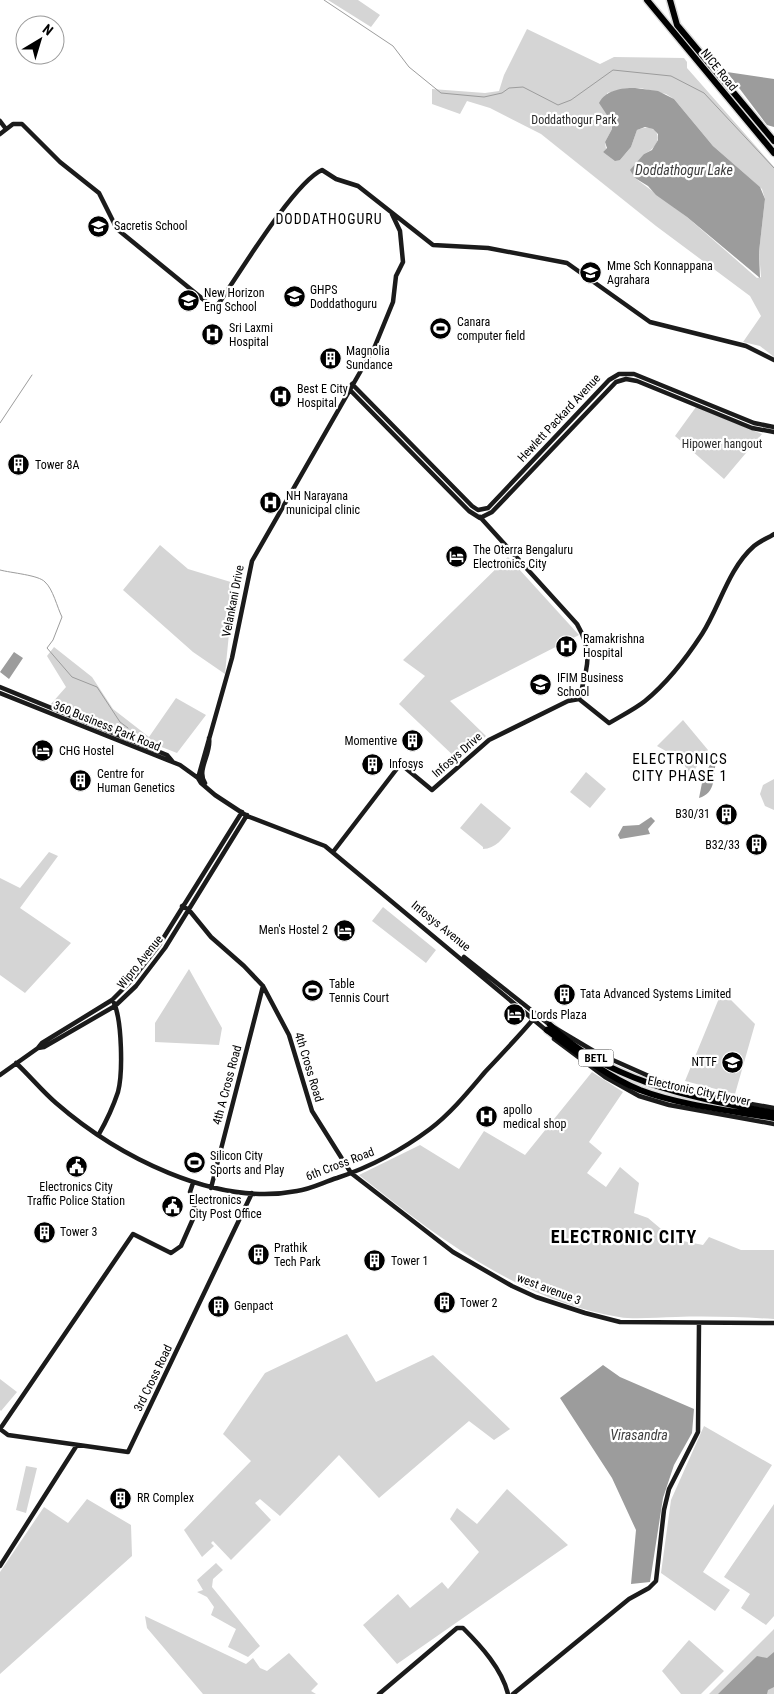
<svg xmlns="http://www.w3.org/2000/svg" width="774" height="1694" font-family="'Roboto Condensed',sans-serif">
	<rect width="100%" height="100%" fill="#fff"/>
	<!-- green -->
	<path fill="#d5d5d5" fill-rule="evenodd" d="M328,0H358L380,15L371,27Z
		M527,29L600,64L614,57L684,58L687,62V68L774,167V357L760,346L743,342L761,316L750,296L656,226L541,134L490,108L467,101L460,114L432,104V89L485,93L499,91L504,75ZM640,88L666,94L674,99L713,146L762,189L765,199L759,252L761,277L757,278L687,217L635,178L644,154C666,145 660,120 637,130L631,147L620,160L603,152L606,149L605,142L612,129L607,116V93L623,89Z
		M696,407L762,434L724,479L675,436Z
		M160,545L188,569L234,583L225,674L193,652L123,590Z
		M508,557L579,635L450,701L486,736L458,760L399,704L425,676L403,660Z
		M54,647L92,677L113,709L149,737L176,698L206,715L177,753L51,704L66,687L47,656Z
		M683,720L708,750L691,775L680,759L657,746Z
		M586,772L606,789L590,808L570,792Z
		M774,779V810L765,806L760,794L763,785Z
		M481,803L511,828C504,837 496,849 483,849V847L460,828Z
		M49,852L58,856L20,908L71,943L25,993L0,975V878L20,888Z
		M383,907L436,950L426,963L372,921Z
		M189,969L222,1028L219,1045L155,1042V1023Z
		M722,991L755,1024L735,1094L685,1081Z
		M592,1072L623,1092L589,1142L602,1153L587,1173L606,1187L620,1167L639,1183L634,1213L648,1218L673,1239L703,1245L709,1237L741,1250H774V1319C741,1317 708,1316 676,1317C657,1317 636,1320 619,1317C518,1300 437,1237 359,1175L420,1145L459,1169L484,1131L525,1155Z
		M347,1334L376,1382L433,1355L510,1429L494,1440L469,1421L379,1498L339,1455L280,1516L260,1499L255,1503L271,1520L231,1560L213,1541L211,1543L214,1546L202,1557L184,1530L251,1461L223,1434L265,1373Z
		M0,1379L17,1392L1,1411L0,1410Z
		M704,1426L772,1465L703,1572L730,1590L715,1611L661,1573L671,1500Z
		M26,1466L37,1468L26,1513L16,1510Z
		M507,1489L568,1545L397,1664L363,1625L398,1594L410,1608L442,1582L448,1589L479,1552L450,1519L457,1508L477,1524Z
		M87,1499L131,1525L132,1556L0,1674V1572L44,1507L68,1523Z
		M774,1504V1616L766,1625L741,1608L750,1594L724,1577Z
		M216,1563L223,1570L213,1579L212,1587L260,1646L248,1657L228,1647L236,1629L211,1615L214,1607L207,1597L197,1592L203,1590L197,1580Z
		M145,1616L246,1664L253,1658L260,1668L267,1671L289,1653L318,1684L311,1691L316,1694H203L147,1628Z
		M774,1629V1694H709Z
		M689,1640L724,1671L701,1694H681L662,1671Z"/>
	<!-- water -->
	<path fill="#9c9c9c" d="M727,72L774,79V127L767,125Z
		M635,88L658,91L674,99L713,146L760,187L765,199L759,252L760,278L687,217L656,195L648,186L635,178L630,170L644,154L652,150L658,140V134L653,129L645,127L637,130L631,147L620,160L615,161L603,152L607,148L605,142L612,129L611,121L599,103C606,90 621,88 635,88Z
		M14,652L23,658L9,679L0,672Z
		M713,759L716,761C713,775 717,793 699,798L703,778Z
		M651,817L655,821L648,829L650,834L620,839L618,835L623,826L639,825Z
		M603,1365L620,1377L694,1409L692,1433L674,1465L663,1498L650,1582L631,1584L636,1530L612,1478L560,1398Z
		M774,1652V1687L768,1690L767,1694H718L757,1656L767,1658Z"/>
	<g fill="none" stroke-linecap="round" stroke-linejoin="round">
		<!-- stream -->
		<path stroke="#9c9c9c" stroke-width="1" d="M324,0L393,46L409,67L441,93L484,97L502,93L509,88L523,87L558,105L571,100L613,70L671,76L704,93L774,168
			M0,423L32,375
			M0,570C11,573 39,575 45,582C53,589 57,607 62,617L53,640L47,648L72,677L97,687L120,722L128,728"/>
		<defs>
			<path id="highway" d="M647,0L774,153
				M670,0L677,25L774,141
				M550,1025C608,1083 697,1098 774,1113
				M547,1030C576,1052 606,1076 640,1090C679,1105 732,1111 774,1118"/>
		</defs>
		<!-- highway casing -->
		<use href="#highway" stroke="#dbdbdb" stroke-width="9"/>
		<!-- secondary -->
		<path stroke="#1b1b1b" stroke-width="4.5" d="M0,121L6,129
			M0,134L13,124H22L60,162L99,193L117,229L215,309C236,279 293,183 322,170L336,179L358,186L433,245L488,248L567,263L650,322L746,346L774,360
			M352,384L472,506L478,510L488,508L609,380L619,374H634L754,423L774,427
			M349,389L469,511L480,518L492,512L616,382L626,379L637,381L752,428L774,432
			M480,517L577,624C594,653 587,669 579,699
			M0,687L167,755L172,761
			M0,693L180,765L198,778L201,783L215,795L247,816L325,846L547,1031
			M579,699L609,723C621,716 635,709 645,701C667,683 687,657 702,634C720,606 728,569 754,546C760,541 768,538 774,534
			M198,778L232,658L252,561L375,346L393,302L396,276L403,262L400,231L392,214
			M205,783C196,770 212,753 209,738
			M333,852L399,766H403L432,790L489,740L568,701L579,699
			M182,906L189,910L211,937L244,966L263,986L289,1035L312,1111L351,1173L453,1252L512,1286L536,1297L585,1313L620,1322L774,1323
			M464,957L550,1025L597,1053L660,1081L683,1088L717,1098L774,1108
			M554,1039L605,1077L639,1096L669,1105L774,1124
			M38,1048L42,1043L112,1000L130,982L159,945L242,812
			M16,1063C30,1076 42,1091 56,1103C117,1156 215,1207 297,1191C311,1189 324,1182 337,1178C370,1167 402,1150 430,1129C451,1113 468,1092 485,1072C502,1054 520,1035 536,1016
			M0,1075L38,1048L44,1047L115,1006L136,986L165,948L247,815
			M99,1134C107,1120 113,1107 118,1092C123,1073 122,1021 114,1003
			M193,1183L190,1192L196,1212L181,1246L171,1253L133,1234L0,1429L8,1435L128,1452L252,1193
			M211,1188L263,986
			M0,1566L77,1445
			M379,1694L457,1628H463C481,1646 502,1669 508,1694
			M513,1694L629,1599L649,1588L656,1581L664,1510L669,1489L698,1432L699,1323"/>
		<!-- highway -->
		<use href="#highway" stroke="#000" stroke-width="6"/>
	</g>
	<!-- icons -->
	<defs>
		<symbol id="school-disc" viewBox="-11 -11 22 22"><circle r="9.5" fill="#000" stroke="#fff"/><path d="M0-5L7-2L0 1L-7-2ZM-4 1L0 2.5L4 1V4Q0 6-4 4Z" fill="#fff"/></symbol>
		<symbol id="stadium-disc" viewBox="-11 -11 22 22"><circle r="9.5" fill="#000" stroke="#fff"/><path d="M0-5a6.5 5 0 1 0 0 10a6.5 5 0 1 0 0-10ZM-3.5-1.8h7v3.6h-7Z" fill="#fff"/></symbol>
		<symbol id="hospital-disc" viewBox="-11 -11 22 22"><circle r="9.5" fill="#000" stroke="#fff"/><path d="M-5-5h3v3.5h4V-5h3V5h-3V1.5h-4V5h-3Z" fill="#fff"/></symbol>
		<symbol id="building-disc" viewBox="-11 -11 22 22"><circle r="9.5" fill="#000" stroke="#fff"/><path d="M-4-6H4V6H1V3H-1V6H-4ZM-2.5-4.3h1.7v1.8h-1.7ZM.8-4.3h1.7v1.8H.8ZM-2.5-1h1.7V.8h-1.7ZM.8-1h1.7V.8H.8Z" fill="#fff"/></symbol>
		<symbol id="hotel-disc" viewBox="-11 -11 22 22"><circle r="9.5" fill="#000" stroke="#fff"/><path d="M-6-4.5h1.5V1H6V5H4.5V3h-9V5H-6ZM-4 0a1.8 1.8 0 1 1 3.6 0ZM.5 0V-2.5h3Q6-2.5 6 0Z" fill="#fff"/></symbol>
		<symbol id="university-disc" viewBox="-11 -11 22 22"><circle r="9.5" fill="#000" stroke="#fff"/><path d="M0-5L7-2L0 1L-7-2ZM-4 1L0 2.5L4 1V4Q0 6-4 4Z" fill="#fff"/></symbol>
		<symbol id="civic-disc" viewBox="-11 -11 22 22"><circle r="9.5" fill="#000" stroke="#fff"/><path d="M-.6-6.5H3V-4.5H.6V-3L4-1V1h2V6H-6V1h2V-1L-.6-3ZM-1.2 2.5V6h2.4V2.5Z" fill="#fff"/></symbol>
	</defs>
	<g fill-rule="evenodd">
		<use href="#school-disc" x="86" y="214" width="25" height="25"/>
		<use href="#school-disc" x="578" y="260" width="25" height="25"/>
		<use href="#school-disc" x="282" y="284" width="25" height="25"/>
		<use href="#school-disc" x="176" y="288" width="25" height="25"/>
		<use href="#stadium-disc" x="428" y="316" width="25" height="25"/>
		<use href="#hospital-disc" x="200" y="322" width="25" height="25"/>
		<use href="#building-disc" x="318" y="346" width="25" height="25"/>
		<use href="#hospital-disc" x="268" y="384" width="25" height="25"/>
		<use href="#building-disc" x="6" y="452" width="25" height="25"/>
		<use href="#hospital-disc" x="258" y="490" width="25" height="25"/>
		<use href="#hotel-disc" x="444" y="544" width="25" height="25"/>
		<use href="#hospital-disc" x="554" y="634" width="25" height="25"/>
		<use href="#university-disc" x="528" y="672" width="25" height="25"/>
		<use href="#building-disc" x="400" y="728" width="25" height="25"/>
		<use href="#hotel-disc" x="30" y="738" width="25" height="25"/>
		<use href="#building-disc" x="360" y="752" width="25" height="25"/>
		<use href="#building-disc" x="68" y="768" width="25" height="25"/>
		<use href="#building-disc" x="714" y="802" width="25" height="25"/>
		<use href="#building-disc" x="744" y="832" width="25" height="25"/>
		<use href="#hotel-disc" x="332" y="918" width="25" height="25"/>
		<use href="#stadium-disc" x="300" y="978" width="25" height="25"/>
		<use href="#building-disc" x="552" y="982" width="25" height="25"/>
		<use href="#hotel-disc" x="502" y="1002" width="25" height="25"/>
		<use href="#university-disc" x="720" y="1050" width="25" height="25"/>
		<use href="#hospital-disc" x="474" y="1104" width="25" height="25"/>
		<use href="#stadium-disc" x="182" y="1150" width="25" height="25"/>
		<use href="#civic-disc" x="64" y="1154" width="25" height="25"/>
		<use href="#civic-disc" x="160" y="1194" width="25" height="25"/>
		<use href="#building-disc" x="32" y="1220" width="25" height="25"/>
		<use href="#building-disc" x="246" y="1242" width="25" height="25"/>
		<use href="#building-disc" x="362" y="1248" width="25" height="25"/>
		<use href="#building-disc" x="432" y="1290" width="25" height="25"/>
		<use href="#building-disc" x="206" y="1294" width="25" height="25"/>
		<use href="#building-disc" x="108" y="1486" width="25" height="25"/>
	</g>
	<g text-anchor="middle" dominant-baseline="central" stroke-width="4.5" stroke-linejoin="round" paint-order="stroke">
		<!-- shield labels -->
		<rect fill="#fff" stroke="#4c4c4c" stroke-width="1" x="578.5" y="1049.5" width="35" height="17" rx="4"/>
		<g font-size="11" font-weight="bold" fill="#000">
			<text x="596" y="1058">BETL</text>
		</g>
		<!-- street labels -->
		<g font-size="12" fill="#000" stroke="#fff">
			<text transform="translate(719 70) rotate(51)">NICE Road</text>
			<text transform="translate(559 418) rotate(-47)">Hewlett Packard Avenue</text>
			<text transform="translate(233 601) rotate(-79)">Velankani Drive</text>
			<text transform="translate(107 726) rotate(22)">360 Business Park Road</text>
			<text transform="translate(457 755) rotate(-41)">Infosys Drive</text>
			<text transform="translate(441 926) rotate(39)">Infosys Avenue</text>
			<text transform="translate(140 962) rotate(-51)">Wipro Avenue</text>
			<text transform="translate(309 1067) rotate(73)">4th Cross Road</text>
			<text transform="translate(227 1085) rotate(-75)">4th A Cross Road</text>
			<text transform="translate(699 1091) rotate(12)">Electronic City Flyover</text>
			<text transform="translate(340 1164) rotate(-21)">6th Cross Road</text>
			<text transform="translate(549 1289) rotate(21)">west avenue 3</text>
			<text transform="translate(153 1378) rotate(-64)">3rd Cross Road</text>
		</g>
		<!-- park labels -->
		<g font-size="12" fill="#2c2c2c" stroke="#fff">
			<text x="574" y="120">Doddathogur Park</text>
			<text x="722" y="444">Hipower hangout</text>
		</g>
		<!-- poi labels -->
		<g font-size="12" fill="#000" stroke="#fff" text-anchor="start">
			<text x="114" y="226">Sacretis School</text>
			<text x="607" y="266">Mme Sch Konnappana<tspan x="607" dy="14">Agrahara</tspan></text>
			<text x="310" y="290">GHPS<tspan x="310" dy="14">Doddathoguru</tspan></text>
			<text x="204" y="293">New Horizon<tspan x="204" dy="14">Eng School</tspan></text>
			<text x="457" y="322">Canara<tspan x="457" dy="14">computer field</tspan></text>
			<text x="229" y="328">Sri Laxmi<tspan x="229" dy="14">Hospital</tspan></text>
			<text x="346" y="351">Magnolia<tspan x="346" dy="14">Sundance</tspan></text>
			<text x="297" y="389">Best E City<tspan x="297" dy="14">Hospital</tspan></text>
			<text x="35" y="465">Tower 8A</text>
			<text x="286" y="496">NH Narayana<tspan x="286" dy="14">municipal clinic</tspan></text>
			<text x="473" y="550">The Oterra Bengaluru<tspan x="473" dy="14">Electronics City</tspan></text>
			<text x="583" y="639">Ramakrishna<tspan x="583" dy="14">Hospital</tspan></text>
			<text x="557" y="678">IFIM Business<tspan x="557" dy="14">School</tspan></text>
			<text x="397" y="741" text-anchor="end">Momentive</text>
			<text x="59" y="751">CHG Hostel</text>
			<text x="389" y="764">Infosys</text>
			<text x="97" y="774">Centre for<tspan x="97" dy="14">Human Genetics</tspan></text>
			<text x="710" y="814" text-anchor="end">B30/31</text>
			<text x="740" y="845" text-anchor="end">B32/33</text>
			<text x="328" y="930" text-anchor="end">Men's Hostel 2</text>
			<text x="329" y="984">Table<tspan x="329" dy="14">Tennis Court</tspan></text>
			<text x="580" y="994">Tata Advanced Systems Limited</text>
			<text x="531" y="1015">Lords Plaza</text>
			<text x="717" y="1062" text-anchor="end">NTTF</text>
			<text x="503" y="1110">apollo<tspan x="503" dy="14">medical shop</tspan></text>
			<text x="210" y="1156">Silicon City<tspan x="210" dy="14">Sports and Play</tspan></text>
			<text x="76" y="1187" text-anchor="middle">Electronics City<tspan x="76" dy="14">Traffic Police Station</tspan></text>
			<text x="189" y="1200">Electronics<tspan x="189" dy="14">City Post Office</tspan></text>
			<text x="60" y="1232">Tower 3</text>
			<text x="274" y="1248">Prathik<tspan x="274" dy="14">Tech Park</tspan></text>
			<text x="391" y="1261">Tower 1</text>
			<text x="460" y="1303">Tower 2</text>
			<text x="234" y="1306">Genpact</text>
			<text x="137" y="1498">RR Complex</text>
		</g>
		<!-- water labels -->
		<g font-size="14" font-style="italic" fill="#3d3d3d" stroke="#fff">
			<text x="684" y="170">Doddathogur Lake</text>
			<text x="639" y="1435">Virasandra</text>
		</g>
		<!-- neighbourhood labels -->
		<g font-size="14" letter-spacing="1" fill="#000" stroke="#fff">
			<text x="329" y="219">DODDATHOGURU</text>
		</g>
		<!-- quarter labels -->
		<g font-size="15" letter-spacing="1" fill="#000" stroke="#fff">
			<text x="680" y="759">ELECTRONICS<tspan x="680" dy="17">CITY PHASE 1</tspan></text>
		</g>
		<!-- district labels -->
		<g font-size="18" font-weight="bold" letter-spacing="1" fill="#000" stroke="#fff">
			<text x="624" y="1236">ELECTRONIC CITY</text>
		</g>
	</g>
	<!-- north arrow -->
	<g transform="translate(40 40) rotate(38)"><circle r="24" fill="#ffffff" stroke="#999999"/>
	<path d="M0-4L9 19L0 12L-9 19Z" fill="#000000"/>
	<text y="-8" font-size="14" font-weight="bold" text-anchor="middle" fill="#000000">N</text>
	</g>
</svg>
